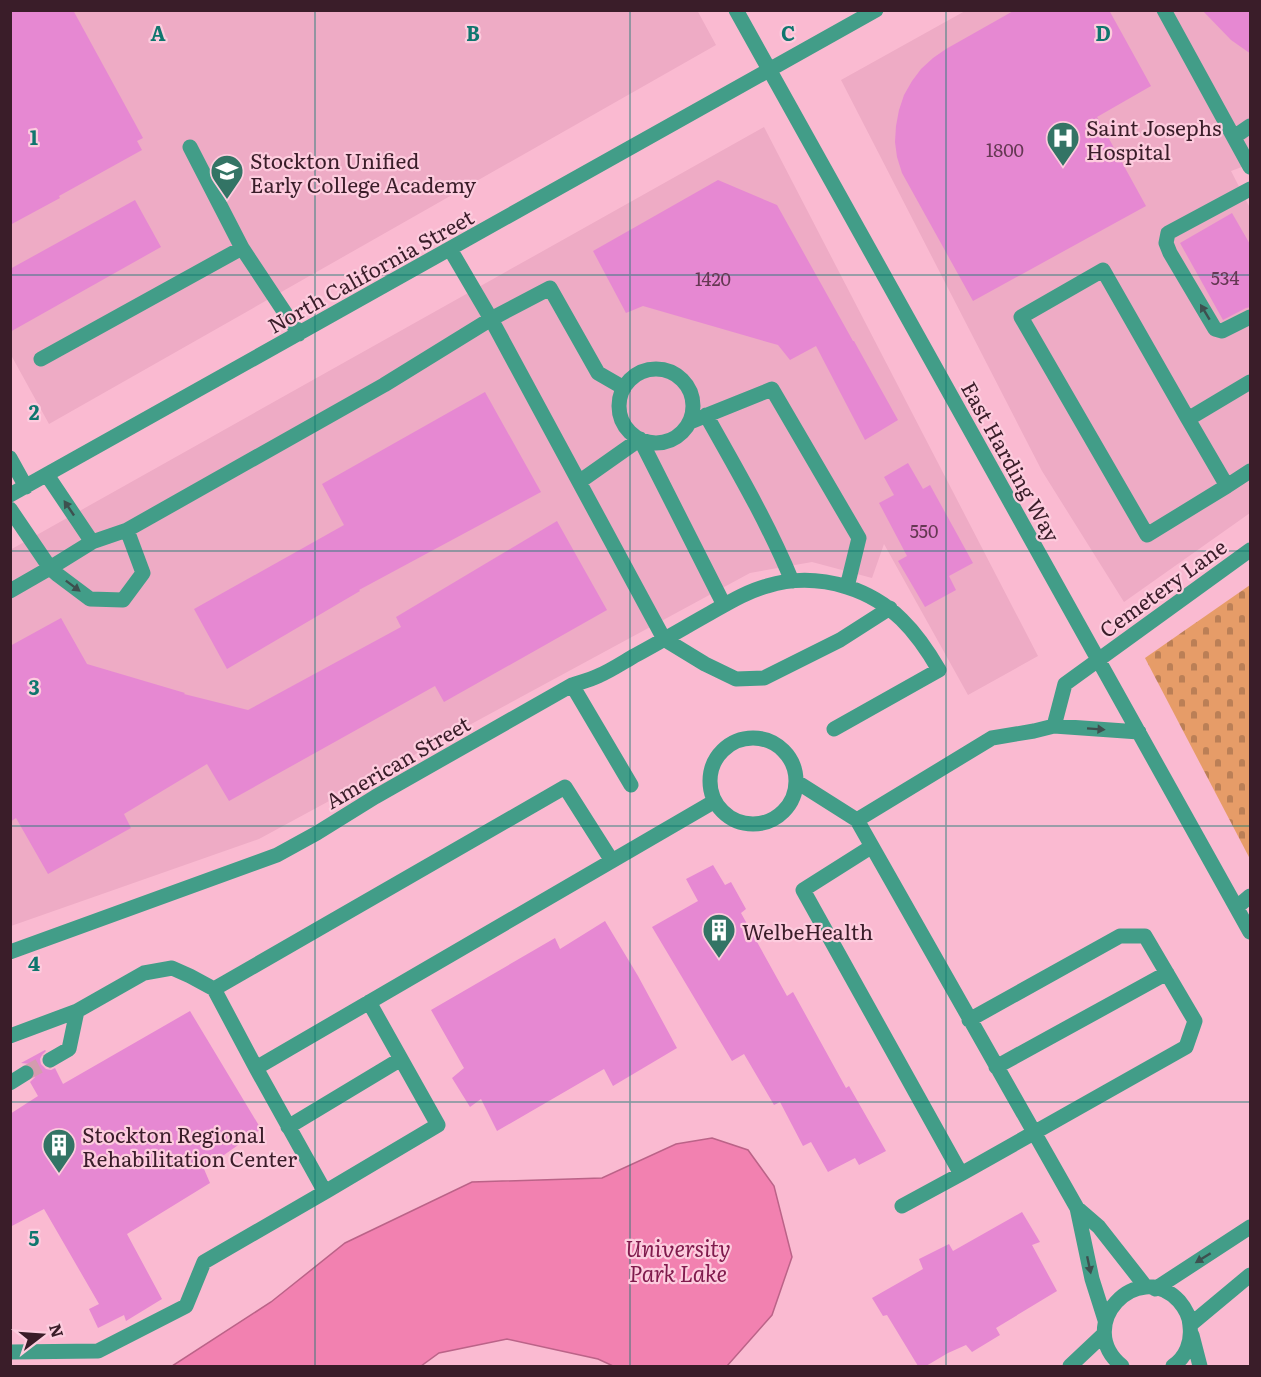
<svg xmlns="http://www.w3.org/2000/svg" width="1261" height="1377" font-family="Literata,serif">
	<defs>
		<pattern id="cemetery-stones" width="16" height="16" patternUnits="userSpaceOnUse" patternTransform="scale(1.5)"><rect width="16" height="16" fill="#e69c68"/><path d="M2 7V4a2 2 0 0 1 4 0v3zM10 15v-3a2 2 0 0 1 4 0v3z" fill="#bb7f56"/></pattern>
	</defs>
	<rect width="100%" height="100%" fill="#fabad1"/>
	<!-- built -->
	<path fill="#eeabc5" d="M697,10L716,45L49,424L11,355L10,11Z
		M965,11H1250V164L1231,171L1250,208V513L1124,602L1042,471L841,80Z
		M764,127L1038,656L968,695L884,544L872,578L812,562L750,573L259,839L11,926L10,550Z"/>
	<!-- cemetery -->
	<path fill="url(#cemetery-stones)" d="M1250,585V859L1145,658Z"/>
	<!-- water -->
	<path fill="#f281b0" stroke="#bb6388" stroke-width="1.5" d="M712,1138L748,1150L774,1186L792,1257L772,1315L727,1366H613L598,1359L507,1339L439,1353L421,1366H172L271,1302L345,1243L472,1182L602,1178L676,1144Z"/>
	<!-- building -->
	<path fill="#e688d2" d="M10,10H73L143,138L137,141L142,150L59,196L60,198L10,225Z
		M1015,10H1109L1151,86L1097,117L1146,206L973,301L902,173L897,157L895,142L896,126L899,110L904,95L912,81L921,69L933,58L946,49Z
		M1202,10H1251V54L1231,40Z
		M718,180L777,205L853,341H854L898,420L865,440L816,346L790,360L778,345L643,306L626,313L593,251Z
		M135,200L161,247L10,332V269Z
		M1232,213L1251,246V307L1246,308L1223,320L1180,243Z
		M485,392L541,492L359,590L360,591L227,669L194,609L344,525L322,484Z
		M908,463L923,489L930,485L973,563L949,576L956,590L925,607L898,561L907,556L879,503L894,495L884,477Z
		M557,521L607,610L444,702L435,686L229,801L207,764L124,814L131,828L48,874L16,818L10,822V646L61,618L87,664L185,693L184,694L248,710L401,627L396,617Z
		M713,865L725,885L731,882L746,909L741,913L787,996L793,992L846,1088L849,1086L886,1151L859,1165L855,1158L828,1172L811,1142L803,1146L780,1102L774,1105L744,1054L732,1061L652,927L698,901L686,879Z
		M605,921L638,976L677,1048L613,1086L604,1069L497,1131L481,1099L470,1107L452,1078L464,1068L431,1010L555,938L560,949Z
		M190,1011L261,1129L204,1169L210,1183L127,1234L162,1299L126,1321L124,1315L98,1328L89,1309L99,1304L44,1209L10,1227V1114L38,1096L30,1082L35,1077V1068L30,1064L21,1063L45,1050L46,1051L42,1055L40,1059L41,1064L46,1069L51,1070L55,1068L63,1084Z
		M1022,1212L1040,1242L1032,1245L1057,1291L996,1328L1000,1335L972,1352L966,1345L948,1353L926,1366H918L887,1315L883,1316L872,1298L923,1269L919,1259L949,1244L953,1251Z"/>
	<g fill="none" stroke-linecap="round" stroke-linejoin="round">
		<!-- minor-tunnel -->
		<path stroke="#d49baf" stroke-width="15" stroke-dasharray="15 8" stroke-linecap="butt" d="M26,1073L50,1060"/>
		<!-- minor -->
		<path stroke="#429d88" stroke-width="15" d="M736,10L1250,932
			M1164,10L1250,167
			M1234,137L1250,126
			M190,147L242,248
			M1250,189L1168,233L1166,243L1170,253L1215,329L1222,331L1250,317
			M450,249L491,319L664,639L705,664L736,679L764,678L840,640L890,608
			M41,359L242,248L299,334
			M619 406a37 37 0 1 1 74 0a37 37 0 1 1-74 0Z
			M1250,382L1188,419L1227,486L1250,471
			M706,415C737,470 768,523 792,581
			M1188,419L1103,270L1021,317L1147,535L1227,486
			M690,422L772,389L859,538L847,587
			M10,458L26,487
			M47,475L92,542
			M579,482L640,439L724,605
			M10,495L876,10
			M10,509L50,568L58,575L90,599L123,600L143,573L127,530
			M10,591L50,568L92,542L127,530L384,385L491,319L550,288L598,373L624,388
			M572,685L631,785
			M1054,726L1065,684L1250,550
			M710 781a43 43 0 1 1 86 0a43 43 0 1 1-86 0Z
			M797,782L857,820
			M871,847L803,890L961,1174L1186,1047L1195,1021L1145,936H1120L969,1020
			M1237,907L1250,896
			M10,952L277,855L317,833L375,797L572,685C581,682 590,680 598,676C610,671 622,663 634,656C658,643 682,629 705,616C725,605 745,592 767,586C793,578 821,579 847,587C892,601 917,632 939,670L834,729
			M214,989L256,1068L325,1192L438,1125L369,1002
			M10,1036L77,1011L144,973L172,968L190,976L214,989L565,787L612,861
			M50,1060L69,1049L77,1011
			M996,1067L1167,973
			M256,1068L715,801
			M10,1083L26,1073
			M288,1127L401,1059
			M902,1206L961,1174
			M1077,1208L1099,1227L1146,1287
			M1155,1289L1250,1227
			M1105,1320L1092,1279L1077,1208L857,820L992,738L1034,731L1054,726L1139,732
			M1190,1325L1250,1275
			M1192,1335L1200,1366
			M10,1352L98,1351L186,1306L204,1262L325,1192
			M1070,1366L1104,1334
			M1122,1366C1073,1326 1137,1257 1179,1301C1185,1308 1190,1317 1190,1326C1192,1342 1186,1357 1173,1366"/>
	</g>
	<!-- one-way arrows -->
	<defs><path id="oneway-solid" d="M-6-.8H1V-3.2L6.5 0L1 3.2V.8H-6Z" transform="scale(1.5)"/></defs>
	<g fill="#3d504f">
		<use href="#oneway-solid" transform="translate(1205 312) rotate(-121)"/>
		<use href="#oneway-solid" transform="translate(69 508) rotate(-124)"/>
		<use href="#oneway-solid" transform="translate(73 586) rotate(37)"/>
		<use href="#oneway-solid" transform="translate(1096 729) rotate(4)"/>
		<use href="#oneway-solid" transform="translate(1203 1258) rotate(148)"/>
		<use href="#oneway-solid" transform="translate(1089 1265) rotate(78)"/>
	</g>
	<!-- grid -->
	<path fill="none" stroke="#0f766e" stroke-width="1.5" stroke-opacity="0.55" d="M315,10V1366M630,10V1366M946,10V1366M10,275H1250M10,551H1250M10,826H1250M10,1102H1250"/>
	<!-- icons -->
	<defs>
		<symbol id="hospital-pin" viewBox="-11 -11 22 30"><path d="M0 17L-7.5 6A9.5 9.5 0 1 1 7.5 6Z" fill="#337465" stroke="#fdccde"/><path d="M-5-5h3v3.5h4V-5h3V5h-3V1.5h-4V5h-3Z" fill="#fff"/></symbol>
		<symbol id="school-pin" viewBox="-11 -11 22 30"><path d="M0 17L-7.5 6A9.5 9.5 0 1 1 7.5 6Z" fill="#337465" stroke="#fdccde"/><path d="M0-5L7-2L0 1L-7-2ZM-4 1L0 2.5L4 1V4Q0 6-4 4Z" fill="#fff"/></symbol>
		<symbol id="building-pin" viewBox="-11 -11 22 30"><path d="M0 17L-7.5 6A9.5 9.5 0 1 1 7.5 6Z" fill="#337465" stroke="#fdccde"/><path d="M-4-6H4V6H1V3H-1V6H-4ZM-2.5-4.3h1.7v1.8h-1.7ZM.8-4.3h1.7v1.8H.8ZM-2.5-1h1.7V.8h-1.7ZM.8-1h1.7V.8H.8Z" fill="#fff"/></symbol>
	</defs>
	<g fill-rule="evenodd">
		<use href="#hospital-pin" x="1044" y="119" width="38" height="52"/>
		<use href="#school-pin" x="208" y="152" width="38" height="52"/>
		<use href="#building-pin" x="700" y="911" width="38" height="52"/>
		<use href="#building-pin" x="40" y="1126" width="38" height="52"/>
	</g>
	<g text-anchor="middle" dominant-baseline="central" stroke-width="4.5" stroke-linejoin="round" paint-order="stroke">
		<!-- number labels -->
		<g font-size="18" fill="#653853">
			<text x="1005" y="149">1800</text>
			<text x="1225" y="277">534</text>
			<text x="713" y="278">1420</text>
			<text x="924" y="530">550</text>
		</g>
		<!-- poi labels -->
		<g font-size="21" fill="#3a1d29" stroke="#fdccde" text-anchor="start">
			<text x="1086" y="126">Saint Josephs<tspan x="1086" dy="24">Hospital</tspan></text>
			<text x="250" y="159">Stockton Unified<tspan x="250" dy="24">Early College Academy</tspan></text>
			<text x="742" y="930">WelbeHealth</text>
			<text x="82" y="1133">Stockton Regional<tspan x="82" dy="24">Rehabilitation Center</tspan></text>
		</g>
		<!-- street labels -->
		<g font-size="21" fill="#3a1d29" stroke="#fdccde">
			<text transform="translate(370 270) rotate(-29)">North California Street</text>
			<text transform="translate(1012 461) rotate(61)">East Harding Way</text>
			<text transform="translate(1162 587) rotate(-36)">Cemetery Lane</text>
			<text transform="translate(397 761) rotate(-30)">American Street</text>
		</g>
		<!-- water labels -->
		<g font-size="22" font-style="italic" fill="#801b4d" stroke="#fdccde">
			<text x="678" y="1247">University<tspan x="678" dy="25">Park Lake</tspan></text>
		</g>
	</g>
	<g font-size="20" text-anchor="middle" font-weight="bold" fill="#0f766e" stroke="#fdccde" stroke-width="4.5" stroke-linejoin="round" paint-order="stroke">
		<text x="158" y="41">A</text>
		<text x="473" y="41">B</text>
		<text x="788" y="41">C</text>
		<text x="1103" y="41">D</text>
		<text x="34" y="145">1</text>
		<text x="34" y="420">2</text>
		<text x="34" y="695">3</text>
		<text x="34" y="971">4</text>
		<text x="34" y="1246">5</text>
	</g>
	<!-- border -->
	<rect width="1261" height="1377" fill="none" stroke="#3a1d29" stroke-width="24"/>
	<!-- north arrow -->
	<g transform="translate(42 1335) rotate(73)" stroke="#fdccde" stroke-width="4.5" paint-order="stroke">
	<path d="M0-4.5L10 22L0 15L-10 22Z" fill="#3a1d29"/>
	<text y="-9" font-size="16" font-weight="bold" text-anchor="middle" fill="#3a1d29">N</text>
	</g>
</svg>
